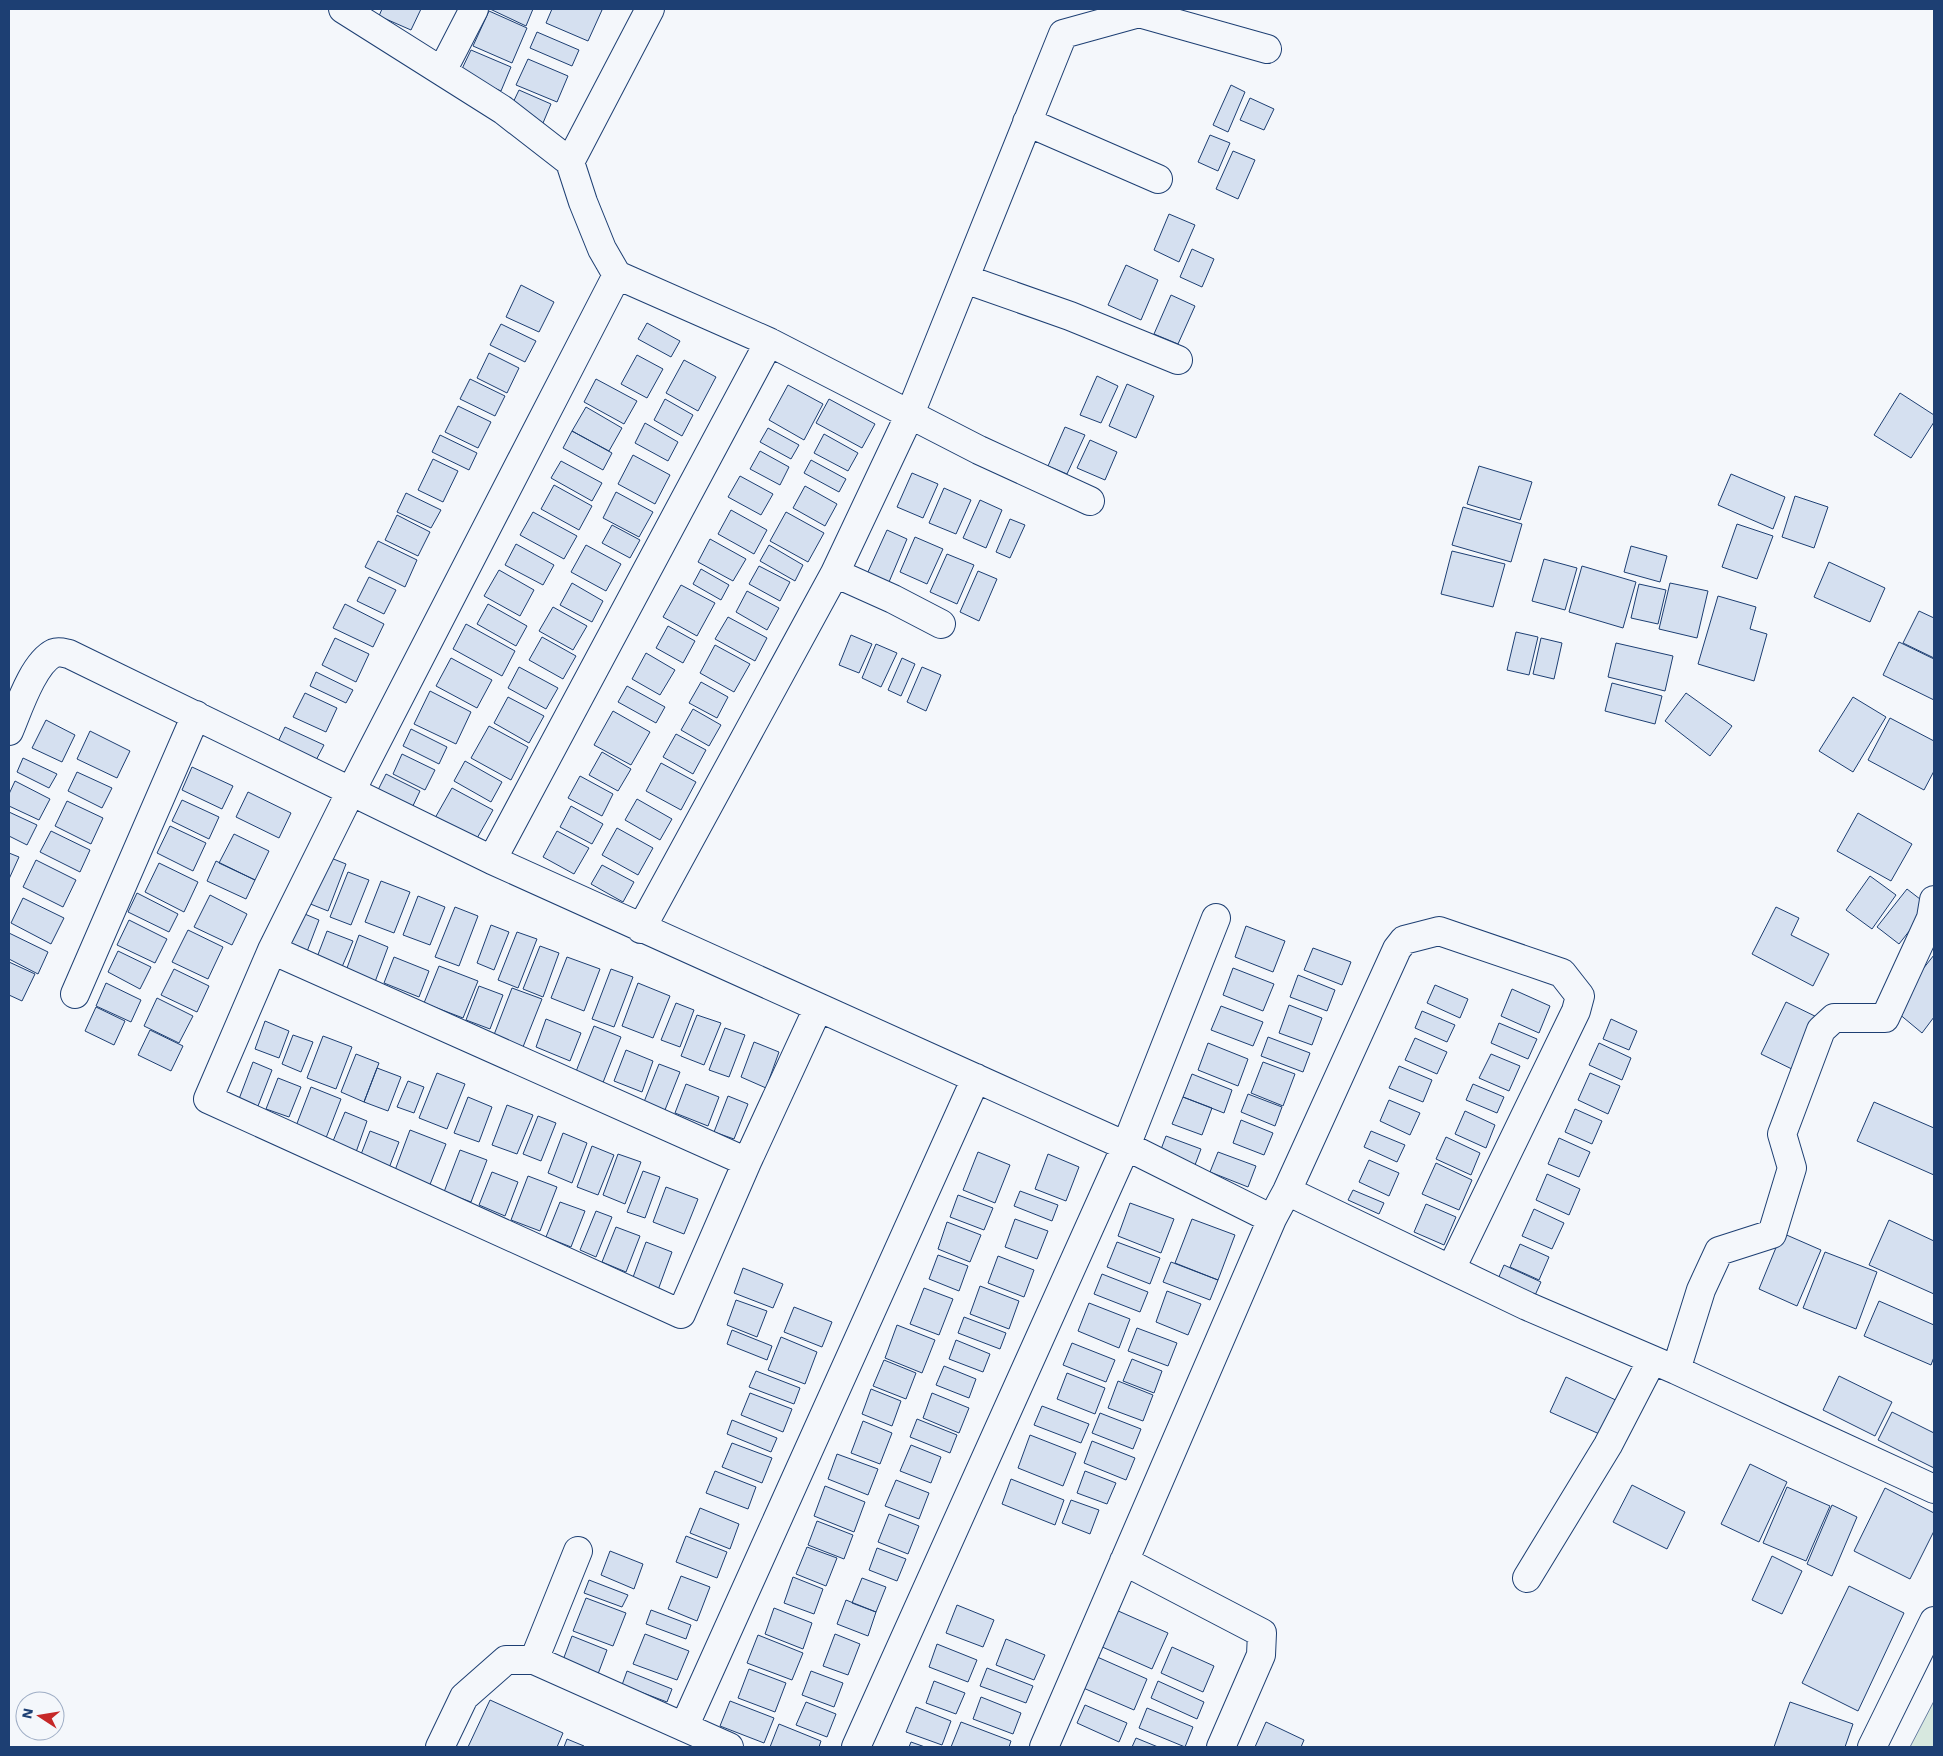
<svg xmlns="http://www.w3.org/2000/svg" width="1943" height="1756" font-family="'Work Sans',sans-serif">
	<rect width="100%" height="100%" fill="#f4f7fb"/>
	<!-- green -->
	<path fill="#d7e8df" stroke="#687fa3" d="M1934,1701V1747H1910Z"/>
	<!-- building -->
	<path fill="#d5e0f0" stroke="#1d3f73" d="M382,9H421L411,30L379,16Z
		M490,9H533L526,26Z
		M552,9H600L602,10L588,41L546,23Z
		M489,11L527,28L512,63L473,46Z
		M537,32L579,50L572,66L530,48Z
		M471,50L511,67L501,91L460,73Z
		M528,59L568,76L557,102L516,85Z
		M1231,85L1245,92L1228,132L1213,125Z
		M519,90L551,104L543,123L510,109Z
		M1250,98L1274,109L1264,130L1240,120Z
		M1210,135L1230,143L1218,171L1198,162Z
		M1233,151L1255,160L1238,199L1216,189Z
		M1169,214L1195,225L1179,262L1154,250Z
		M1192,249L1214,259L1202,287L1180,277Z
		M1126,265L1158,280L1141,320L1108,305Z
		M521,285L554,302L539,332L506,317Z
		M1171,295L1195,306L1178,344L1154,334Z
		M647,323L680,341L671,357L638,339Z
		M501,324L536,341L525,362L490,345Z
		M489,353L519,368L507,393L477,378Z
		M637,355L663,369L647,398L621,384Z
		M684,360L716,377L698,411L666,393Z
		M1097,376L1118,386L1101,423L1080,415Z
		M470,379L505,396L495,416L460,399Z
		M596,379L637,401L624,424L584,402Z
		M1127,384L1154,396L1136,438L1109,426Z
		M788,385L823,404L804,440L769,420Z
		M1900,393L1934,415V422L1911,458L1874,435Z
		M665,399L693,415L682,436L654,420Z
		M829,399L875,424L862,448L816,423Z
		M458,406L491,422L478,448L445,432Z
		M586,407L622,428L609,451L572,431Z
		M645,423L678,442L668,461L635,443Z
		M1065,427L1085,435L1067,474L1048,466Z
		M768,428L799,445L791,459L760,442Z
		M572,431L612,453L603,470L563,448Z
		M824,434L858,453L848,471L814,453Z
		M440,435L477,453L469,470L432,452Z
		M1090,440L1117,452L1105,480L1077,468Z
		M760,451L789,467L780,485L750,469Z
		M633,455L670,475L655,504L618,484Z
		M433,459L458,471L443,502L418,490Z
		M811,460L846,479L839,492L804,473Z
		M561,461L602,483L592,501L551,478Z
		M1479,466L1532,482L1520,520L1467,504Z
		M912,473L938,484L923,518L897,507Z
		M1731,474L1785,497L1773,529L1718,505Z
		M740,476L773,494L761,515L728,497Z
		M554,485L592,506L579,530L541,509Z
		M805,486L837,504L825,526L793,508Z
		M944,488L971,500L956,534L929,523Z
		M616,492L653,512L639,537L603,518Z
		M406,493L441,510L431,528L397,512Z
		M1795,496L1828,507L1814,548L1782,537Z
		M980,500L1002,510L986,548L963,538Z
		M1463,507L1522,524L1511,562L1452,545Z
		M731,510L767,530L754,554L718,534Z
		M533,512L577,536L564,559L520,535Z
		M786,512L824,533L808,562L770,541Z
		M397,515L430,532L418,556L385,540Z
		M1010,519L1025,525L1010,558L996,552Z
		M1737,524L1773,536L1757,579L1722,567Z
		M612,525L640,540L630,558L602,543Z
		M887,530L907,539L889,582L867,574Z
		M915,537L943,549L927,584L900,572Z
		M710,539L746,559L733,581L698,562Z
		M378,541L417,560L405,587L365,567Z
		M516,544L554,565L543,585L505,565Z
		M586,545L621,564L606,591L571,572Z
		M769,545L803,565L795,581L760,561Z
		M1631,546L1667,556L1660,582L1624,572Z
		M1452,551L1505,564L1493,607L1441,594Z
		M947,554L974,565L957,604L930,592Z
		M1544,559L1577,568L1565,610L1532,601Z
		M1829,562L1885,588L1870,622L1814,597Z
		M759,566L790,582L780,601L749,584Z
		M1582,566L1636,582L1623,628L1569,612Z
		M701,569L729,585L721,600L693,584Z
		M499,570L534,590L520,616L484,596Z
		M978,571L997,579L979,621L960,612Z
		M369,577L396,590L384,614L357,601Z
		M572,583L603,601L592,622L560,605Z
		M1670,583L1708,591L1697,638L1659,629Z
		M1639,584L1666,590L1658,624L1631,618Z
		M681,585L715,603L697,636L663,617Z
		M747,591L779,608L767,630L736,612Z
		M1718,596L1756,607L1750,629L1767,634L1754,681L1698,664Z
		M345,604L384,624L373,647L333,628Z
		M488,604L527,626L516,646L477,624Z
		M553,607L587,626L573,650L539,631Z
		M1919,611L1934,618V658L1903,643Z
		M728,617L767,638L755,661L715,639Z
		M466,624L515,651L502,676L453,649Z
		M668,626L695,641L683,663L656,648Z
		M1516,632L1538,637L1529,675L1507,670Z
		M851,635L872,644L859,673L839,665Z
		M542,637L576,656L563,679L529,660Z
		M335,638L369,654L356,682L322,665Z
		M1541,638L1562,643L1554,679L1533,674Z
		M1899,642L1934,659V700L1883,675Z
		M1616,643L1673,656L1665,691L1608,677Z
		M876,644L897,653L881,687L862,678Z
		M715,645L750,664L734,692L700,673Z
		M646,653L675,670L660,695L632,679Z
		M451,658L492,680L477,708L436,686Z
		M902,658L915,664L901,696L888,690Z
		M519,667L558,688L546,709L508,688Z
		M922,667L941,675L926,711L907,702Z
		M316,672L353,690L346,703L310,686Z
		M701,682L728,697L717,718L689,703Z
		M1612,683L1662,696L1655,724L1605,711Z
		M627,686L665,707L656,723L618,702Z
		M430,691L471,712L456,744L414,724Z
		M305,693L337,708L326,732L293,717Z
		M1686,693L1732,726L1710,756L1665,721Z
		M508,697L544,716L529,743L494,723Z
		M1853,697L1886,717L1853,772L1819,751Z
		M693,709L721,725L709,746L681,730Z
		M613,711L650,732L631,765L594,745Z
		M1890,718L1934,741V771L1924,790L1868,760Z
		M46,720L75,735L62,762L32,748Z
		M489,726L528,747L511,780L471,758Z
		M285,727L324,745L314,764L276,746Z
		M411,729L447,747L439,764L403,746Z
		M90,731L130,751L117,778L77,759Z
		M676,734L706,750L693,774L663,757Z
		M602,752L631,769L618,791L589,775Z
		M402,754L435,770L425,790L393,774Z
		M23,758L57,774L49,788L17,772Z
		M465,761L502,782L491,802L454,781Z
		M661,763L696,782L681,810L646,791Z
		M192,767L233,786L222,809L182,790Z
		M77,772L112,788L102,808L68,791Z
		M386,774L420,791L410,812L375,796Z
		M580,776L613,794L602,816L568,798Z
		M15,781L50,799L39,820L9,806V794Z
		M452,788L493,810L476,840L435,818Z
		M248,792L291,813L279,838L236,817Z
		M637,799L672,819L660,840L625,820Z
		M182,800L219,817L209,839L172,821Z
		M67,801L103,818L91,844L55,826Z
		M571,806L603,824L592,844L560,827Z
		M9,812L37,825L27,845L9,836Z
		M1858,813L1912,844L1891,881L1837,851Z
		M170,826L206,843L193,871L157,853Z
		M617,828L653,848L638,875L602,855Z
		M51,831L90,850L80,872L40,852Z
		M557,831L589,848L574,874L543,857Z
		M234,834L269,851L255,880L219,863Z
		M9,853L19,857L9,879Z
		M321,854L346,864L328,911L303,901Z
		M36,860L76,880L63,907L23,887Z
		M216,861L255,880L246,899L207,881Z
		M159,863L198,882L184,912L145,892Z
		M602,865L634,882L623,902L591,884Z
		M348,872L369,880L351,925L330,917Z
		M1870,876L1896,895L1872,929L1846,910Z
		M381,881L410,892L394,933L365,922Z
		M1907,889L1929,906L1899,944L1877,927Z
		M137,893L178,914L169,932L128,912Z
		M210,895L247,914L232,945L194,927Z
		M418,896L445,907L430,945L403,935Z
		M23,898L64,918L51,944L11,923Z
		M455,907L478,916L459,966L435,957Z
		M1776,907L1799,918L1791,935L1829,954L1813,986L1752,954Z
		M300,912L319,920L303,962L283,954Z
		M129,920L167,939L155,963L117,945Z
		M491,925L509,932L494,970L477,963Z
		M1246,926L1285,941L1273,972L1235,957Z
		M188,930L223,947L208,979L172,962Z
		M327,931L353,941L339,974L314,965Z
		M517,932L537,939L518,988L498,980Z
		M9,933L48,952L38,974L9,959Z
		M359,935L388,947L372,990L343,979Z
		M540,946L559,953L543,997L523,989Z
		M1313,948L1351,962L1342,985L1304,970Z
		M118,951L151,967L140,989L108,972Z
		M1934,955V1017L1922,1033L1892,1008Z
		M394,957L429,971L419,997L384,983Z
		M567,957L600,969L584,1011L551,998Z
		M9,962L35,974L22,1001L9,995Z
		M439,966L478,981L463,1018L424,1003Z
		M1233,968L1274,984L1263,1011L1223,995Z
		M174,969L209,986L197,1012L161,995Z
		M611,969L633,977L614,1027L592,1019Z
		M1298,975L1335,990L1327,1011L1290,997Z
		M106,983L141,1000L131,1022L96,1006Z
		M638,983L670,996L653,1038L622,1026Z
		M1435,985L1468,999L1460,1018L1427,1003Z
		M479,986L503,995L490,1029L466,1020Z
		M512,988L542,999L521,1052L492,1040Z
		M1512,989L1550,1006L1539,1033L1501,1016Z
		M157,998L193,1016L179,1043L144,1026Z
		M1786,1002L1823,1020L1798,1072L1761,1054Z
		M676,1003L694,1010L680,1047L661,1040Z
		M1289,1005L1322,1018L1312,1045L1279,1033Z
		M1221,1006L1263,1022L1253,1046L1211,1030Z
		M96,1007L125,1021L114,1045L85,1031Z
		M1422,1011L1455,1025L1447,1042L1415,1028Z
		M697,1015L721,1023L704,1065L681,1056Z
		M546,1019L581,1033L570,1061L536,1047Z
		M1611,1019L1637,1031L1629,1050L1603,1039Z
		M265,1021L289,1031L279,1058L255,1049Z
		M1499,1023L1537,1039L1528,1059L1491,1043Z
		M594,1026L621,1037L602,1085L575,1074Z
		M725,1028L745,1035L729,1077L709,1070Z
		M150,1030L183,1046L171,1071L138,1055Z
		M293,1035L313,1042L301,1072L282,1064Z
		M323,1036L352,1047L336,1089L307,1078Z
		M1268,1037L1310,1053L1303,1072L1261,1056Z
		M1415,1038L1447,1052L1437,1074L1405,1060Z
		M754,1042L779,1052L766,1088L741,1077Z
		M1208,1043L1248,1059L1238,1086L1198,1070Z
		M1599,1043L1631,1058L1622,1080L1589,1065Z
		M626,1050L653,1061L642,1092L614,1081Z
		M356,1054L379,1063L364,1102L341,1092Z
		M1491,1054L1520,1066L1509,1091L1479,1078Z
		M253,1062L272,1070L258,1106L239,1099Z
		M1263,1062L1295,1074L1283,1106L1251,1093Z
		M659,1064L680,1072L663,1115L642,1107Z
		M1399,1066L1432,1080L1423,1102L1389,1088Z
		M377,1068L401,1077L388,1111L364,1102Z
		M437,1073L465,1084L447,1129L419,1118Z
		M1590,1073L1620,1086L1608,1114L1578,1100Z
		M1192,1074L1232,1090L1224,1113L1183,1097Z
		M278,1078L301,1087L289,1117L266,1109Z
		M408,1081L424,1087L414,1113L397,1107Z
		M686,1084L719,1097L708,1126L675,1113Z
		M1473,1084L1504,1097L1497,1113L1466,1100Z
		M311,1087L341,1099L326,1138L296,1126Z
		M1248,1094L1282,1107L1275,1126L1241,1112Z
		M728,1096L748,1104L734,1139L714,1132Z
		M468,1097L492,1107L479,1142L454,1133Z
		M1183,1097L1212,1108L1202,1135L1172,1124Z
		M1389,1100L1420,1113L1410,1135L1380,1121Z
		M1874,1102L1934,1128V1175L1857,1141Z
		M507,1105L533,1115L517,1154L492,1145Z
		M1575,1109L1602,1121L1592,1144L1565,1132Z
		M1465,1111L1495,1125L1486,1148L1455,1134Z
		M345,1112L367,1121L355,1155L331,1146Z
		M538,1116L556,1123L541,1161L523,1154Z
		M1241,1120L1273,1133L1264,1155L1233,1143Z
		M410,1130L446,1144L429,1187L394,1173Z
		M370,1131L399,1142L389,1168L360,1157Z
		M1371,1131L1405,1145L1397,1162L1364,1147Z
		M563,1133L587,1143L572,1183L548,1173Z
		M1166,1136L1201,1149L1195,1165L1160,1152Z
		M1446,1137L1480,1153L1471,1175L1436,1159Z
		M1559,1138L1590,1152L1579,1177L1548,1164Z
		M592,1146L614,1155L598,1195L577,1187Z
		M460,1150L487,1160L471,1202L444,1192Z
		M978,1152L1010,1165L995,1203L963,1190Z
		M1218,1152L1256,1166L1248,1187L1210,1172Z
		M618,1154L641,1162L625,1204L603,1195Z
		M1048,1154L1079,1167L1066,1201L1035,1189Z
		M1369,1160L1399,1173L1389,1196L1359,1182Z
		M1436,1163L1472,1180L1459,1210L1422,1194Z
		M643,1171L660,1177L645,1218L627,1212Z
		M492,1172L518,1182L505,1216L479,1205Z
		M1547,1174L1580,1189L1569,1215L1536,1200Z
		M528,1176L557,1187L540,1231L511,1220Z
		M666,1187L698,1199L684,1234L653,1222Z
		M1353,1190L1384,1203L1379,1214L1348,1200Z
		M1020,1191L1058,1205L1052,1221L1014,1206Z
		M958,1195L993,1208L984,1230L950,1217Z
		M560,1202L585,1211L571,1247L546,1237Z
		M1130,1203L1174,1219L1161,1253L1118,1236Z
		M1426,1204L1456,1217L1444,1245L1414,1232Z
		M1534,1209L1564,1223L1552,1249L1522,1236Z
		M596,1211L612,1217L596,1257L580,1250Z
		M1015,1219L1048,1231L1037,1259L1005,1247Z
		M1192,1219L1235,1235L1218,1280L1175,1263Z
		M1889,1220L1934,1241V1294L1869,1265Z
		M947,1222L981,1235L970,1262L938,1249Z
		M616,1227L640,1236L626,1272L602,1262Z
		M1782,1233L1821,1250L1797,1306L1759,1289Z
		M646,1242L672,1252L658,1290L632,1280Z
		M1117,1242L1160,1258L1150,1284L1107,1267Z
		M1520,1244L1549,1257L1539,1280L1510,1267Z
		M1825,1252L1877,1272L1856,1329L1803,1308Z
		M938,1255L968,1266L959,1291L929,1279Z
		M998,1256L1034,1270L1024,1297L988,1283Z
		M1171,1262L1218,1280L1210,1300L1163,1282Z
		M1504,1265L1541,1282L1532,1302L1495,1286Z
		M743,1268L783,1284L773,1308L734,1293Z
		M1102,1274L1148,1292L1140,1312L1094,1294Z
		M980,1286L1019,1301L1009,1329L970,1314Z
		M924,1288L953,1299L939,1335L910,1324Z
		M1167,1291L1201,1304L1188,1335L1156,1322Z
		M736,1300L767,1311L757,1337L727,1325Z
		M1879,1301L1934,1325V1357L1931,1365L1864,1336Z
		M1089,1303L1130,1319L1119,1348L1078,1331Z
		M794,1307L832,1322L822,1347L784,1332Z
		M964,1317L1006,1333L1000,1349L958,1333Z
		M897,1325L935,1340L922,1373L885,1358Z
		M1137,1328L1177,1343L1168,1366L1128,1351Z
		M732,1330L772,1346L767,1360L727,1344Z
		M781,1337L817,1352L805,1384L768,1370Z
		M956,1340L990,1354L983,1372L949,1359Z
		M1072,1343L1115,1360L1106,1382L1063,1365Z
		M1132,1359L1162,1371L1154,1393L1123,1381Z
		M884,1360L916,1373L906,1399L873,1386Z
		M944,1366L976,1379L969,1398L936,1385Z
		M756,1371L800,1388L794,1404L749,1387Z
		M1067,1373L1105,1388L1095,1414L1057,1399Z
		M1839,1376L1892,1402L1875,1436L1823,1410Z
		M1566,1377L1620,1402L1604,1436L1550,1412Z
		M1118,1381L1153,1395L1143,1421L1108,1408Z
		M871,1389L901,1401L892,1426L862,1414Z
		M750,1393L792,1409L783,1432L741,1415Z
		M932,1393L969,1408L959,1433L923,1418Z
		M1042,1406L1089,1424L1081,1443L1034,1425Z
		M1892,1412L1934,1433V1468L1878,1440Z
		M1100,1413L1141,1429L1133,1449L1092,1433Z
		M917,1419L957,1435L950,1453L910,1437Z
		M732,1420L777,1438L771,1452L727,1434Z
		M863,1421L892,1433L880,1464L851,1453Z
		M1030,1435L1076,1453L1063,1486L1018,1468Z
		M1092,1441L1135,1458L1126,1480L1084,1463Z
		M732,1443L772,1458L762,1483L722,1467Z
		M911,1445L941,1457L931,1483L900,1471Z
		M837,1454L878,1469L868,1495L828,1479Z
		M1750,1464L1787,1482L1759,1542L1721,1524Z
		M715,1471L756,1487L748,1509L706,1493Z
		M1085,1471L1116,1483L1107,1504L1077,1493Z
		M1011,1479L1064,1500L1055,1525L1002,1504Z
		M896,1480L929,1493L919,1519L885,1506Z
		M1632,1485L1685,1512L1667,1549L1613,1522Z
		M825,1486L865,1502L854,1532L814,1516Z
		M1787,1487L1830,1506L1806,1561L1763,1543Z
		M1885,1488L1934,1513V1531L1910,1579L1854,1551Z
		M1071,1500L1099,1510L1090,1534L1062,1523Z
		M1832,1505L1857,1517L1832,1576L1807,1564Z
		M700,1508L739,1524L730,1549L690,1533Z
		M889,1514L919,1526L908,1554L878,1542Z
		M817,1521L853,1535L844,1559L808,1545Z
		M686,1536L727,1552L717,1578L676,1562Z
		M807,1547L837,1558L826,1586L796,1574Z
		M877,1548L906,1559L897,1581L869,1570Z
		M610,1551L643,1564L634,1589L601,1575Z
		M1772,1556L1802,1571L1782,1614L1752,1600Z
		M681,1576L710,1587L697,1621L668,1609Z
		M793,1577L823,1589L814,1614L784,1603Z
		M862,1578L886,1587L876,1612L852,1603Z
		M589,1580L628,1595L622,1607L584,1593Z
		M1849,1586L1904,1613L1858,1711L1802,1683Z
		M586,1598L626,1613L613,1646L573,1631Z
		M846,1600L876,1612L868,1636L837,1624Z
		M957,1605L994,1620L983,1647L946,1633Z
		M774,1608L812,1623L803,1649L765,1634Z
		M651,1610L691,1625L686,1639L646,1624Z
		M1116,1610L1168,1633L1152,1669L1100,1646Z
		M645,1634L689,1651L677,1680L633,1664Z
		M835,1634L860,1644L848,1675L823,1666Z
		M758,1635L803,1653L792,1680L747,1663Z
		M572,1636L607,1650L598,1674L563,1660Z
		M1006,1639L1045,1655L1034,1680L996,1665Z
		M937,1644L977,1660L968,1682L929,1667Z
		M1172,1647L1214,1666L1203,1692L1161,1673Z
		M1095,1656L1147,1679L1134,1710L1081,1687Z
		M987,1668L1033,1686L1026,1703L980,1686Z
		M749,1669L786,1683L775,1712L738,1698Z
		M627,1671L672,1689L667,1702L622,1685Z
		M811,1671L843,1683L834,1707L802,1695Z
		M934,1681L965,1693L956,1714L926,1703Z
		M1158,1681L1204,1702L1197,1719L1151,1698Z
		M981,1697L1021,1713L1013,1734L973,1719Z
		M490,1700L563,1733L557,1747H468Z
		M730,1701L774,1718L764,1743L720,1726Z
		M806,1702L836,1714L827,1737L796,1725Z
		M1790,1702L1853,1724L1845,1747H1774Z
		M1085,1705L1127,1723L1119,1742L1077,1723Z
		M916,1707L951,1721L942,1745L906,1732Z
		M1147,1708L1193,1727L1185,1747L1139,1728Z
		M961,1722L1011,1741L1009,1747H951Z
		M1266,1722L1304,1740L1301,1747H1255Z
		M779,1724L821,1741L819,1747H770Z
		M1136,1738L1158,1747H1132Z
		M567,1739L584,1746V1747H564Z
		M911,1742L925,1747H909Z"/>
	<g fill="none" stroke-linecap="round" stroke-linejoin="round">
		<defs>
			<path id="minor" d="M343,9L503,110L570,162L583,202L602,249L617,275L769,342L979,450L1090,501
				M442,71L474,9
				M1027,122L1158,179
				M570,162L650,9
				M617,275L351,791L272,950L208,1099L681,1314L747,1162L818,1008
				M965,279L1070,316L1178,360
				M835,573L893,599L941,624
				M9,731C18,710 33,663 54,653C59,651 64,653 69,654L492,860L1126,1146L1272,1219
				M492,860L769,342
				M641,929L835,573L910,414L1063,34L1139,13L1267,49
				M272,950L747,1162
				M75,994L196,715
				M1287,1191L1527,1306L1676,1370L1934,1489
				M1676,1370L1701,1290L1719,1251L1772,1234L1792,1168L1782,1134L1821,1030L1834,1018H1885L1931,918L1934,900
				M1124,1561L1262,1633L1261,1655L1221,1747
				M1527,1578L1608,1445L1652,1360
				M534,1660L578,1551
				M684,1727L976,1078
				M440,1747L464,1697L506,1660H534L729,1747
				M856,1747L1126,1146L1216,918
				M1044,1747L1272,1219L1287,1191L1397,949L1404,940L1439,931L1562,973L1580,996L1576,1011L1451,1269
				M1872,1747L1934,1621"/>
		</defs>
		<!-- minor casing -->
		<use href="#minor" stroke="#1d3f73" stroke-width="30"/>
		<!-- minor -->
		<use href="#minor" stroke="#f4f7fb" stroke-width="28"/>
	</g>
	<!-- border -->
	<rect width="1943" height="1756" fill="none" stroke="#1d3f73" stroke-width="20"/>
	<!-- north arrow -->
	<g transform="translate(40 1716) rotate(282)"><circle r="24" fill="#f4f7fb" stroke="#9eadc5"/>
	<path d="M0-4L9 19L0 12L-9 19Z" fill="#c62828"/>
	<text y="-8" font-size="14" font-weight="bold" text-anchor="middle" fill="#1d3f73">N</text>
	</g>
</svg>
